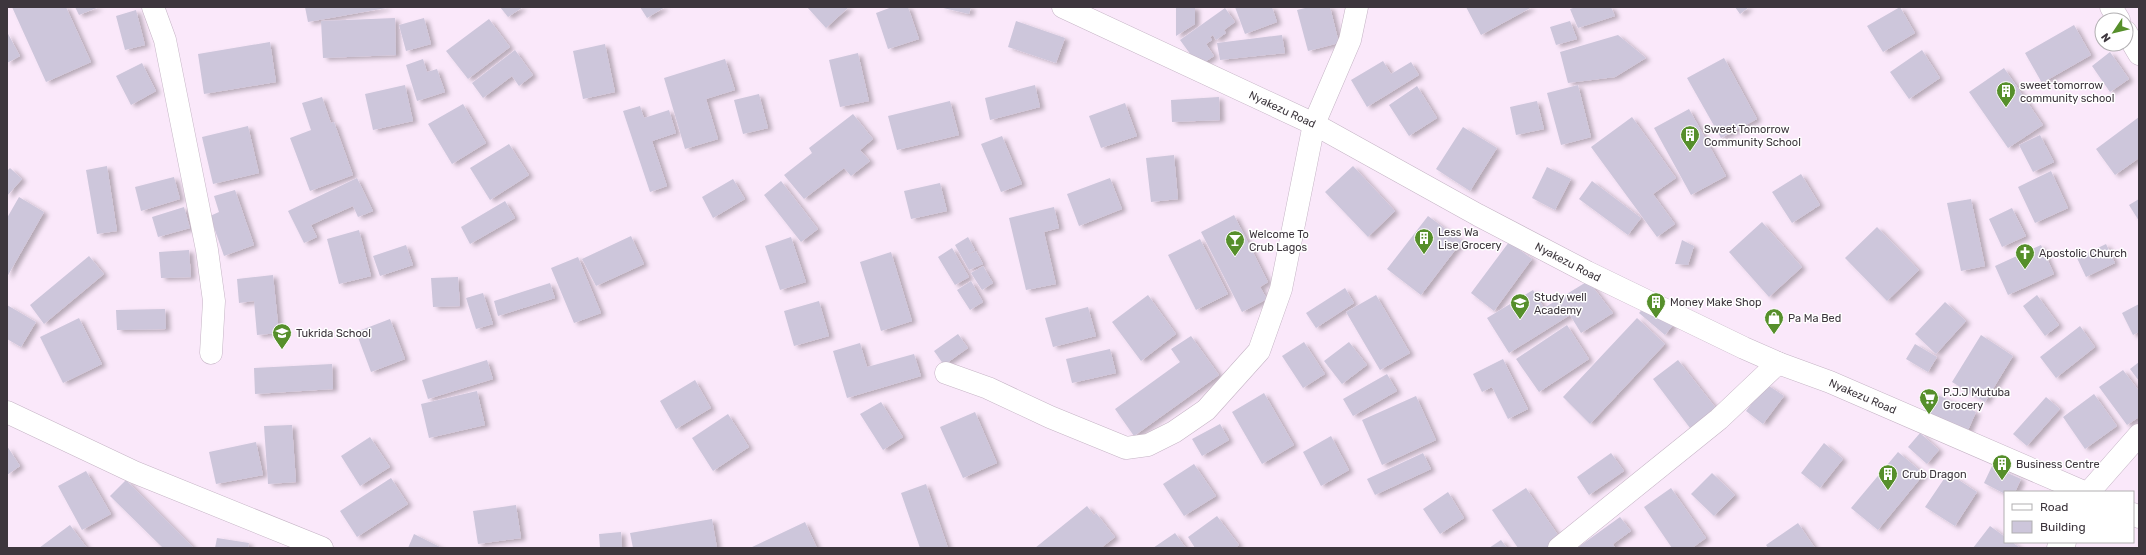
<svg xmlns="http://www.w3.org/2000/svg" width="2146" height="555" font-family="Rubik,sans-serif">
	<defs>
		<filter id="shadow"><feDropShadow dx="4.5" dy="2.5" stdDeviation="2" flood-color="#0004"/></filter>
	</defs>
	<rect width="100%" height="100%" fill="#fae8fa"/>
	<!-- building -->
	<path fill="#cdc6db" filter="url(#shadow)" d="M12,7H66L91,62L46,82Z
		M75,7H99L79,15Z
		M305,7H386V8L308,22Z
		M500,7H523L508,17Z
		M640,7H665L647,18Z
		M807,7H849L826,28Z
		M892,7H908L919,39L888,49L876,13Z
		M939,7H971L969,14Z
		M1176,7H1195V24L1176,36Z
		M1235,7H1272L1277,22L1245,34Z
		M1309,7H1330L1339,43L1308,51L1297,10Z
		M1466,7H1532L1481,35Z
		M1576,7H1611L1615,16L1578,28L1570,9Z
		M1735,7H1749L1740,14Z
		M1900,7L1915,33L1883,52L1867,26Z
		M1225,8L1235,22L1224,30L1226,33L1216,40L1213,35L1210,37L1212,40L1206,44L1214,56L1199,66L1180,40Z
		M136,10L145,45L125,50L116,16Z
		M395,18L396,55L323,58L321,21Z
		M424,18L431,44L406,51L399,25Z
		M489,19L510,47L468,79L446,51Z
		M1016,21L1065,38L1056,63L1008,47Z
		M1570,21L1577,39L1556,45L1550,27Z
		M2074,25L2091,55L2042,83L2025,53Z
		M7,32L20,56L7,63Z
		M1282,35L1285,53L1220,60L1217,43Z
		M1618,35L1646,58L1615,77L1568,83L1560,52Z
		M270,42L276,82L204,94L198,54Z
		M605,44L615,92L583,99L573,51Z
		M515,50L533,75L519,86L512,76L483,98L472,83Z
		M1922,50L1940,78L1909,99L1890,72Z
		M2110,52L2129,79L2110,92L2092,66Z
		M858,53L869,101L840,107L829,60Z
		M1724,58L1757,119L1721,138L1687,78Z
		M423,59L427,72L437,69L445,92L417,101L406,65Z
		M725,59L735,90L706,99L718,139L685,149L664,78Z
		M1383,61L1391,74L1411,62L1419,75L1367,107L1351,80Z
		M142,63L156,91L131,105L116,76Z
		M2004,68L2043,125L2008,148L1969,92Z
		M405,85L413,121L373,130L365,94Z
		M1035,85L1040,107L990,120L985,98Z
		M1578,85L1591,137L1561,145L1547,93Z
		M1417,86L1437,118L1409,136L1389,105Z
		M759,94L768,128L743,134L734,100Z
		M322,97L331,123L334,122L353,175L310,191L290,138L319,127L311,130L302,103Z
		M1219,97L1220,120L1172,122L1171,100Z
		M950,101L959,135L897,150L888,116Z
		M1537,101L1544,129L1516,135L1510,107Z
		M1125,103L1137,136L1101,148L1089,116Z
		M463,104L486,143L452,164L428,124Z
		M640,106L644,118L669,110L676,133L652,141L667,186L650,192L623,111Z
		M1689,109L1726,176L1691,195L1654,128Z
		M853,114L873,139L860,150L870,161L851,176L844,168L804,199L784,175L812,153L809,148Z
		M1632,117L1676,178L1653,194L1675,224L1657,237L1591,147Z
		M2139,117V158L2115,175L2096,149Z
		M248,126L259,173L213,184L202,137Z
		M1463,127L1497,148L1470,191L1436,169Z
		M2040,135L2054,162L2033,172L2019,145Z
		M1002,136L1022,184L1001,192L981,144Z
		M509,144L529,175L490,200L470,168Z
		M1174,155L1178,199L1151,202L1146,158Z
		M107,166L117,231L97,234L86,170Z
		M1353,166L1395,211L1368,237L1325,192Z
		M1547,167L1571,179L1555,210L1532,198Z
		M10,168L22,179L7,196V171Z
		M2051,171L2068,208L2035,223L2018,187Z
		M1801,174L1820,205L1792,223L1772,192Z
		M174,177L180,199L141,211L135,187Z
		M357,178L373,211L358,217L353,206L311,225L317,237L304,243L288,211Z
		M1110,178L1122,209L1079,226L1067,194Z
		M733,179L745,199L713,218L702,197Z
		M781,181L818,229L801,242L764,195Z
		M1592,181L1641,218L1628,235L1579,199Z
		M940,183L947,211L911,219L904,191Z
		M235,190L254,245L224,256L210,216L219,212L214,196Z
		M19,197L44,212L7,277V218Z
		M1971,199L1985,266L1961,271L1947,203Z
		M2139,199V221L2129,205Z
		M505,201L515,218L470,244L461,227Z
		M184,207L190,228L158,237L152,217Z
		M1054,207L1059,228L1044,232L1056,284L1026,290L1009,218Z
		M2012,208L2026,236L2002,247L1989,219Z
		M1234,215L1268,282L1260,287L1267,299L1242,312L1201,232Z
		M1428,216L1462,241L1421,295L1387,269Z
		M1762,222L1802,267L1769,297L1729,252Z
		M1877,227L1919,270L1887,301L1845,258Z
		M359,230L371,276L339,284L327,239Z
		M631,236L644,264L596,286L582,259Z
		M791,237L806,282L780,290L765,246Z
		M968,237L975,250L967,255L976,251L983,264L969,270L955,245Z
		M1200,239L1228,294L1196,310L1168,255Z
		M1682,240L1694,246L1688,265L1675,264Z
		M1509,242L1532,259L1494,311L1471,293Z
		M2106,244L2115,263L2086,277L2077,258Z
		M406,245L413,265L380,276L373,256Z
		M2041,245L2054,274L2008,295L1995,266Z
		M952,248L969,277L955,285L938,257Z
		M189,250L191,277L161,278L159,252Z
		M891,252L912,321L881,331L860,262Z
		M89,256L104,274L44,324L30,305Z
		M578,257L601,313L574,323L551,268Z
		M983,266L993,283L982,290L971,273Z
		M273,275L279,333L257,335L254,301L239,303L237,279Z
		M458,277L460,306L433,307L431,278Z
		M971,281L983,302L970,310L957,290Z
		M1588,281L1613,313L1581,333L1570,315L1509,353L1487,318L1533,290L1544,308Z
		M550,283L555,298L498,316L494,301Z
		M1345,288L1354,303L1316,328L1306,313Z
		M483,293L493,324L476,329L466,298Z
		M1148,295L1176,334L1141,361L1112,322Z
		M1376,295L1410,353L1380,370L1346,312Z
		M2037,295L2059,325L2045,336L2023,306Z
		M819,301L829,336L794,346L784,311Z
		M1945,302L1966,321L1936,354L1915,334Z
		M1648,303L1673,325L1665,335L1639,313Z
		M2139,304V332L2133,335L2122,313Z
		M7,305L36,322L21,347L7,339Z
		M1088,307L1096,336L1053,347L1045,318Z
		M165,309L166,329L117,330L116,310Z
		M79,318L102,364L63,383L40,337Z
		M1637,318L1665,344L1590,424L1563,397Z
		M390,319L405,359L371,372L356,332Z
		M1567,325L1589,359L1539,392L1516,359Z
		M2080,326L2095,347L2056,378L2040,357Z
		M958,334L968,348L944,365L934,351Z
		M1981,335L2013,356L1985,402L1952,382Z
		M1191,336L1219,375L1134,436L1115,409L1180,362L1171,349Z
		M1304,342L1325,374L1303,388L1282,356Z
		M1349,342L1367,365L1342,384L1324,361Z
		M860,343L867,367L914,354L921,376L847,398L833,351Z
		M1915,344L1937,357L1928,372L1906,359Z
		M1110,349L1116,373L1072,383L1066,359Z
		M1503,359L1528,409L1508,419L1492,387L1482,392L1473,374Z
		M487,360L493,379L428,399L422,380Z
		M1678,360L1719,412L1693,432L1653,379Z
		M2139,362V381L2130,369Z
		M332,364L333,389L255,394L254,368Z
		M2123,370L2139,391V417L2127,425L2099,387Z
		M1387,374L1397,391L1353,416L1343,399Z
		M695,380L711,408L676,429L660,401Z
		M1766,384L1784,396L1763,424L1746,411Z
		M477,391L485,425L429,438L421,404Z
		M1264,393L1294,445L1262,464L1232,412Z
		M1933,393L1976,412L1966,435L1923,416Z
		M2094,394L2117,426L2085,449L2063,417Z
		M1416,396L1436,440L1382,465L1362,420Z
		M2046,397L2060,409L2027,446L2013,434Z
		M881,402L903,437L883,450L860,414Z
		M975,412L997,463L963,478L940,427Z
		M728,414L749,447L713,471L692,438Z
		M1220,424L1229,440L1202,456L1192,439Z
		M292,425L296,482L268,484L264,426Z
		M1920,433L1939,450L1927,464L1908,447Z
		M1331,436L1349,470L1321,486L1303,452Z
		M370,437L390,467L360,486L341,456Z
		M256,442L263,475L216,484L209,452Z
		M1824,443L1843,459L1820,488L1801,473Z
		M7,446L20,466L7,475Z
		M1898,452L1924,474L1878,530L1851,508Z
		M1423,453L1431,469L1375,495L1367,479Z
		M1611,453L1624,471L1589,495L1577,477Z
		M1194,464L1216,496L1184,516L1163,484Z
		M1992,466L2021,479L2015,492H2005V494L1984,483Z
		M86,471L111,514L82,530L58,486Z
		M1712,473L1735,495L1714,516L1691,494Z
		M1948,473L1977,492L1955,526L1925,507Z
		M391,478L408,504L357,537L340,511Z
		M126,480L194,548H163L110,496Z
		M926,484L948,548H920L901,493Z
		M1526,488L1562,541L1552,548H1518L1492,510Z
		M1671,488L1706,538L1692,548H1672L1644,507Z
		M1448,492L1464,518L1440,534L1423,509Z
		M516,505L521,538L478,544L473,511Z
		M1087,506L1094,515L1096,513L1115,537L1101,548H1035Z
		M1217,516L1239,545L1235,548H1195L1188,537Z
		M1620,517L1631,531L1613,544L1615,548H1577Z
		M712,519L717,548H633L630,533Z
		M805,522L817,548H750Z
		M1798,523L1815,548H1768L1766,545Z
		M70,525L87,548H39Z
		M1990,526L2005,537V542H2012L2020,548H1973Z
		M621,532L622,548H600L599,534Z
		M1175,533L1186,548H1153Z
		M414,534L442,548H408Z
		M217,538L249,543L248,548H215Z
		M1501,540L1507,548H1489Z"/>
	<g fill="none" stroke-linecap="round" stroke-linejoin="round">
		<defs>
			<g id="street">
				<path d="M153,7L165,40L207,250L214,301L211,353"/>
				<path id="s1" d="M1063,7L1314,124L1478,215L1587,272L1744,348L1778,363L1830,382L2084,492"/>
				<path d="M2111,7L2119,20"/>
				<path d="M2126,32L2139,54"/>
				<path d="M946,373L988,388L1050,417L1126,448L1148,445L1174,432L1206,410L1259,351L1281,289L1314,124L1350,40L1357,7"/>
				<path d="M7,412L134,472L322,548"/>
				<path d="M2089,492L2139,435"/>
				<path d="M2133,514L2139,517"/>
				<path d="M1559,548L1719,419L1778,363"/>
				<path d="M2058,548L2065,542"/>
			</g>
		</defs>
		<!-- street casing -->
		<use href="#street" stroke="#c5b4c5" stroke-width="23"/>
		<!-- street -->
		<use href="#street" stroke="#fff" stroke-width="22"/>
	</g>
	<!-- icons -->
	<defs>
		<symbol id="building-pin" viewBox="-11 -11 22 30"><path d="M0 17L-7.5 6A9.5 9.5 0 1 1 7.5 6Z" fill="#568f2b" stroke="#fff"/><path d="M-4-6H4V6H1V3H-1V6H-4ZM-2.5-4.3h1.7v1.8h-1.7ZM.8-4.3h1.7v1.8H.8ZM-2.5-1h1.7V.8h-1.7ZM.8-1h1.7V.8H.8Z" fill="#fff"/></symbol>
		<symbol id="bar-pin" viewBox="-11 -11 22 30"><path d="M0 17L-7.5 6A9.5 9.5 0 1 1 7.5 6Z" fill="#568f2b" stroke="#fff"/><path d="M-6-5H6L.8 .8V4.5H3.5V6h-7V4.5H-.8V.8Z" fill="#fff"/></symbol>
		<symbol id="church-pin" viewBox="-11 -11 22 30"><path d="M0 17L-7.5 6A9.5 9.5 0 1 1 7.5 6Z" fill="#568f2b" stroke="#fff"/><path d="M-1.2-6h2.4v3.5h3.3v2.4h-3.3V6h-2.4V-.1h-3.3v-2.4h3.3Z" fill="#fff"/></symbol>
		<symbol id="school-pin" viewBox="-11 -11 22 30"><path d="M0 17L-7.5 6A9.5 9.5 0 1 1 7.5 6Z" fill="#568f2b" stroke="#fff"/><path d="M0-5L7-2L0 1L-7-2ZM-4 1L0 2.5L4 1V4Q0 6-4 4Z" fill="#fff"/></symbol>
		<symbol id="shop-pin" viewBox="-11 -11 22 30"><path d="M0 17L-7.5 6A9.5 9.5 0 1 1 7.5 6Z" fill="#568f2b" stroke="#fff"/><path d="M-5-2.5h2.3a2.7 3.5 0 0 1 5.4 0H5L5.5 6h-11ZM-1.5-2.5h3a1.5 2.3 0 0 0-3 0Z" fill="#fff"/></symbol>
		<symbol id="supermarket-pin" viewBox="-11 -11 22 30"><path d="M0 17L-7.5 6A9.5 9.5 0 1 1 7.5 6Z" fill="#568f2b" stroke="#fff"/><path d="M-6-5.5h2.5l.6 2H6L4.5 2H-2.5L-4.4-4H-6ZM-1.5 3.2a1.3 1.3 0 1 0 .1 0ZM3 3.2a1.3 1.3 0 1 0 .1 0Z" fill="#fff"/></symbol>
	</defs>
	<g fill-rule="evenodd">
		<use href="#building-pin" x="1995" y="80" width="22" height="30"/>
		<use href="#building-pin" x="1679" y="124" width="22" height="30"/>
		<use href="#building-pin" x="1413" y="227" width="22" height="30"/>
		<use href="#bar-pin" x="1224" y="229" width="22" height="30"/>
		<use href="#church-pin" x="2014" y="242" width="22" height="30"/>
		<use href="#building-pin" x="1645" y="291" width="22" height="30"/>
		<use href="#school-pin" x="1509" y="292" width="22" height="30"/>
		<use href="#shop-pin" x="1763" y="307" width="22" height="30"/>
		<use href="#school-pin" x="271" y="322" width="22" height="30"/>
		<use href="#supermarket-pin" x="1918" y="387" width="22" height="30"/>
		<use href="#building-pin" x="1991" y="453" width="22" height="30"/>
		<use href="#building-pin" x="1877" y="463" width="22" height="30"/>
	</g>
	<g text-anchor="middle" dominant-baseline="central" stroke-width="3" stroke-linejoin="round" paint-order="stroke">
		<!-- poi labels -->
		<g font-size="11" fill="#3d363d" stroke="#fff" text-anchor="start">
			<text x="2020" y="85">sweet tomorrow<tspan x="2020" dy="13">community school</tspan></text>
			<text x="1704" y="129">Sweet Tomorrow<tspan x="1704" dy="13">Community School</tspan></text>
			<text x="1438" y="232">Less Wa<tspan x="1438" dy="13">Lise Grocery</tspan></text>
			<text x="1249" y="234">Welcome To<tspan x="1249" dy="13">Crub Lagos</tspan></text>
			<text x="2039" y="253">Apostolic Church</text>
			<text x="1534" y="297">Study well<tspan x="1534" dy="13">Academy</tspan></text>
			<text x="1670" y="302">Money Make Shop</text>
			<text x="1788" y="318">Pa Ma Bed</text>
			<text x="296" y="333">Tukrida School</text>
			<text x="1943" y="392">P.J.J Mutuba<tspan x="1943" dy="13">Grocery</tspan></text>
			<text x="2016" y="464">Business Centre</text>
			<text x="1902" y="474">Crub Dragon</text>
		</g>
		<!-- street labels -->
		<g font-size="11" fill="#3d363d" stroke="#fff">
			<text stroke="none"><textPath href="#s1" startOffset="242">Nyakezu Road</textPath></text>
			<text stroke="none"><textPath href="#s1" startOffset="566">Nyakezu Road</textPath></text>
			<text stroke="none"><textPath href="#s1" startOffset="890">Nyakezu Road</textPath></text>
		</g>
	</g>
	<!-- border -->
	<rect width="2146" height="555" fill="none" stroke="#3d363d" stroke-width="16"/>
	<!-- legend -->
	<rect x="2004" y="491" width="130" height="52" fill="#ffffff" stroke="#b1afb1"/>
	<rect x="2012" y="504" width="20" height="6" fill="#ffffff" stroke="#b1afb1"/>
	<text x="2040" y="511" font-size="12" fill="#3d363d">Road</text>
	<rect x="2012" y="521" width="20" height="12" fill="#cdc6db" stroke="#b1afb1"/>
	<text x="2040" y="531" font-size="12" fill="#3d363d">Building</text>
	<!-- north arrow -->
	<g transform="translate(2114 32) rotate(235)"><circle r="19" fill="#ffffff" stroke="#b1afb1"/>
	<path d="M0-3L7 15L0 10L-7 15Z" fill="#568f2b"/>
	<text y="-6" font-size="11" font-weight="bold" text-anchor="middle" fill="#3d363d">N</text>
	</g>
</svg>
